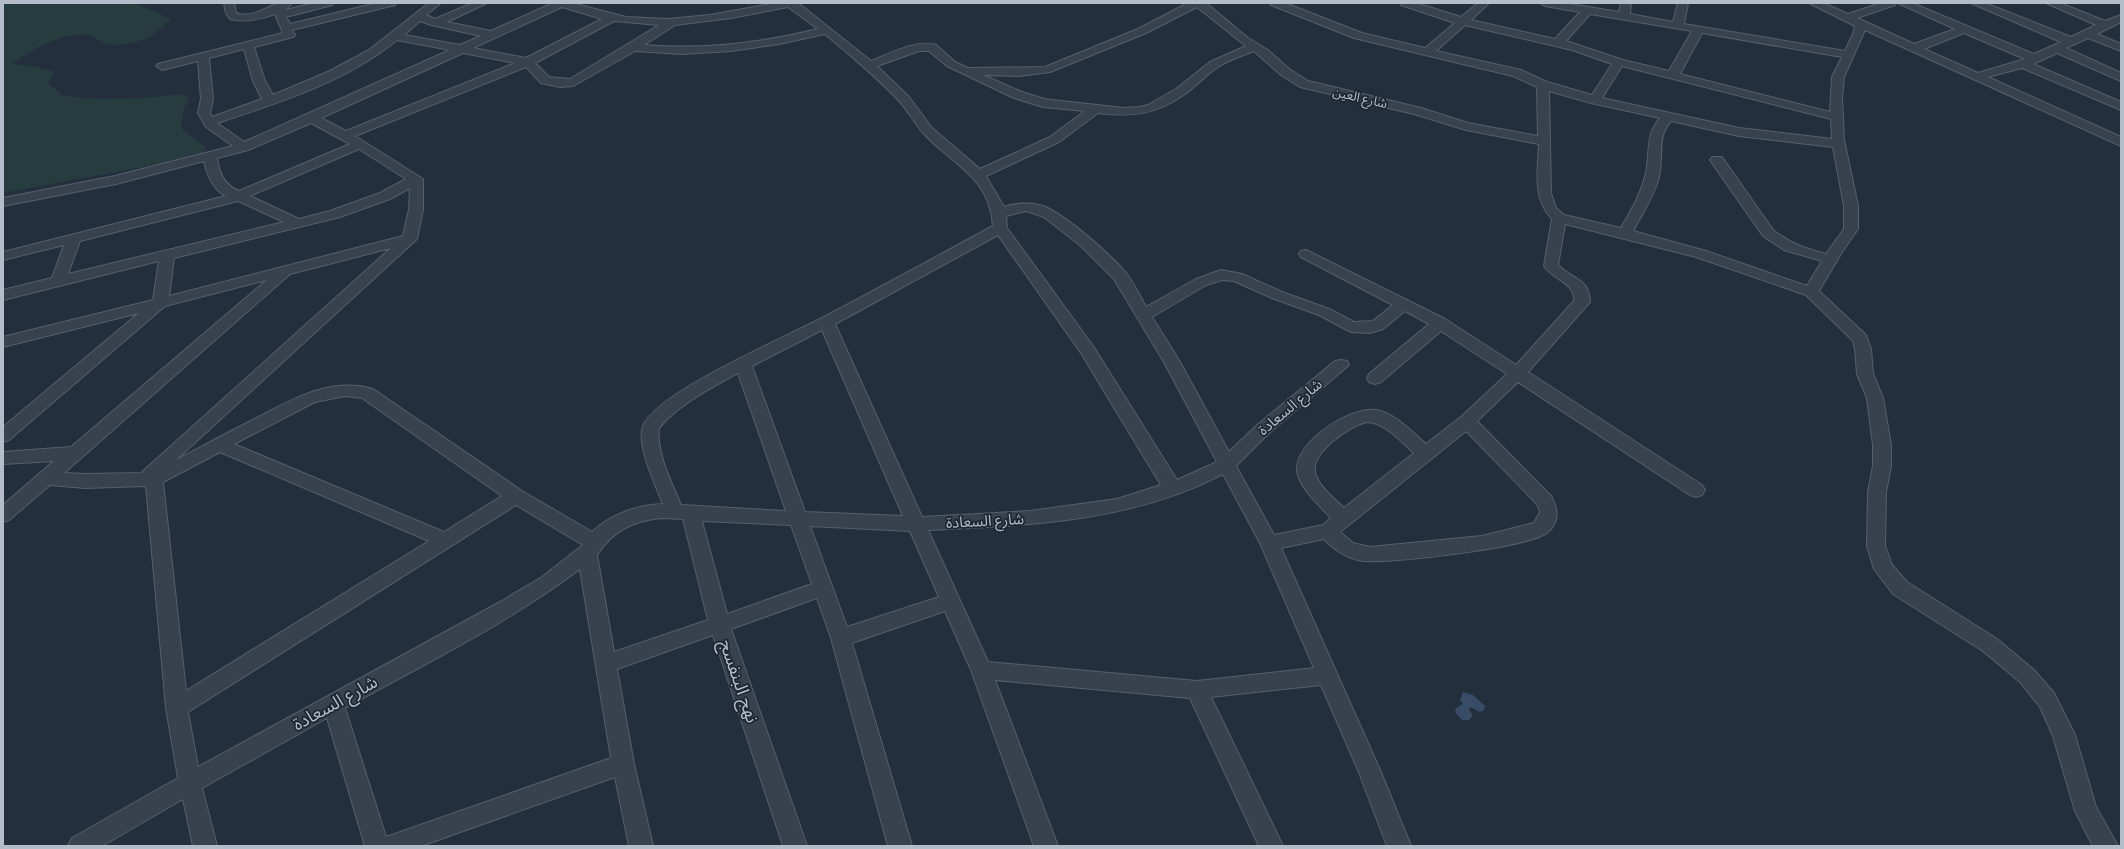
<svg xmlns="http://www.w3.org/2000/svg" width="2124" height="849" font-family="Signika,'Noto Sans Arabic',sans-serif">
	<rect width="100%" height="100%" fill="#242f3e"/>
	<!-- green -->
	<path fill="#263c3f" d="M3,3H135L171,19C155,35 147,41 124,44C119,44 113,46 108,45C101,43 96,37 89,35C67,31 29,50 13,64L37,67L55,72L48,83L62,95L93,99L145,98L182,94L190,98L184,108L181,128L206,148L202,156L3,193Z"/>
	<!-- water -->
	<path fill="#394c67" d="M1463,692L1473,695L1485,706L1484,710L1480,712L1470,707L1469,710L1473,715L1469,720H1462L1455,712L1456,708L1463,704L1460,700Z"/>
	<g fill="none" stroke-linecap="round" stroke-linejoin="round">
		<defs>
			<path id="minor" d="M224,3H234L236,13C251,19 266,7 279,3C283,2 289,3 292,3L285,10L315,3H333L332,5L286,17L290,24L377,3H396L395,5L292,30L295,35L293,37L254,47L265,81L273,95L330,71L369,50L429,3H441L426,15L435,19L473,3H487L447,22L491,31L553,3H572L626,17L668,19L710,15L777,3H798L871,61C890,54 916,39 936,45L955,62L968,68L1045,67L1138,29L1188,3H1206L1248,38L1268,50L1289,69L1308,81L1421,108L1468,123L1538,136L1537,87L1513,76L1354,38L1271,5L1270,3H1285L1362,33L1425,48L1455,23L1401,5L1400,3H1416L1461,17L1478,3H1489L1471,20L1555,39L1580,12L1545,6L1540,3H1564L1619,12L1621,3H1631L1630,14L1673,22L1678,3H1688L1684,24L1845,51L1853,34L1855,26L1809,3H1823L1848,14L1881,3H1896L1895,5L1857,18L1914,44L1955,29L1898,3H1912L2034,54L2061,42L1971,3H1985L2071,37L2096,25L2046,3H2060L2105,21L2121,15V22L2097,34L2121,44V51L2088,38L2066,48L2121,73V81L2057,53L2033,64L2121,102V110L2022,68L1988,77L2121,137V146L1865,30L1844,77L1842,98L1844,140L1858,206V229L1842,252L1819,291L1866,335L1871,349L1873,374L1883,398L1891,445V466L1886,492L1885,546L1892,565L1907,582L1997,639L2034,670L2054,693L2075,735L2096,807L2118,846H2093L2075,811L2053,736L2040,707L2020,682L1983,651L1893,594L1874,569L1867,546L1868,492L1873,466V445L1867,398L1857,374L1855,349L1853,341L1846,334L1806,295L1696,257L1565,224L1558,265C1572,280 1589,277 1590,302L1528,372L1702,485L1705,490L1702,495L1696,497L1690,495L1518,382L1477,421L1551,496C1558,509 1560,521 1548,532C1533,547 1388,564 1363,561C1347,558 1335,551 1324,539L1281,548L1380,770L1411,846H1387L1358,770L1321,685L1211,697L1283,846H1259L1190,698L995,680L1058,846H1034L971,670L945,611L852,643L912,846H888L831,638L817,598L731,629L807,846H783L713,635L617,669L634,764L653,846H629L615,777L421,846H365L327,718L202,788L217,846H193L183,799L102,846H68L72,838L178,778L166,708L146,486L85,488L50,485L9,520L3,522V505L54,461L3,464V452L71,447L267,280L165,306L9,440L3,442V427L139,313L3,347V337L153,300L159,261L3,300V290L52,278L64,245L3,260V252L226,196C213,190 207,174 204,161L116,184L3,206V198L115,176L233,146L206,127L198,113L201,99L198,61L162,70L156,66L158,64L283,33L275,14C261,19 245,23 230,19L226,13ZM562,7L602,19L526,58L473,48ZM788,7L818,29C761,43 703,50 644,45L675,25L731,18ZM1197,7L1246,46L1210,62L1176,89L1148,105L1140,107L1123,108L1044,99L1022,92L983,75L1019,76L1050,72L1146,33ZM1590,14L1692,31L1669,71L1623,60L1566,41ZM420,21L431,25L481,36L460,45L404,35ZM614,21L659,25L570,79L549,77L535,63ZM1465,25L1572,50L1612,64L1592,95L1547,82L1521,70L1436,51ZM1702,33L1842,57L1832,77L1830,112L1680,74ZM1964,33L2025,59L1978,73L1924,49ZM825,34C851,56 877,77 900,102C909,112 915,124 924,134C953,165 990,177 993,226C936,257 879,288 822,318C786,337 657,392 643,426C636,444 656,487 663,504C637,505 611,514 592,532L522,491L373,389C328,376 288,402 249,422C225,434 201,447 176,460L417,239L423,209V179L355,136L526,67L541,83L560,87L573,86L635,51L682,54L731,51L779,44ZM397,40L450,50L244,142L217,123C278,103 346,82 397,40ZM244,49L253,81L262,99L212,117L210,113L213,99L209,58ZM919,51H929L947,66L1014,98L1043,107L1085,111L1050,137L980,169L932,128L909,97L877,66ZM1254,51L1281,75L1300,87L1414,114L1466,130L1539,144C1538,170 1532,198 1552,219L1544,266C1553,280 1575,282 1574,301L1516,365L1445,319L1306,250L1301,251L1299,254L1301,257L1393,305L1373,321L1354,322L1329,309L1282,292L1242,274L1221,270L1196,279L1146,307C1140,296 1134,283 1126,273C1110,254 1066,215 1043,206C1030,202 1016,203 1004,207L986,176L1059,142L1098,113C1133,117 1155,115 1185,94C1196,86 1206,75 1218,67C1228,60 1242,56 1254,51ZM463,53L515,63L346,131L321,118ZM1622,66L1831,119L1832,139L1739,128L1602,98ZM1549,91L1591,103L1660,118C1644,136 1651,156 1645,177C1640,196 1630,212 1621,228L1564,215L1556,208L1551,193ZM1671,121L1739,136L1833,147L1844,206V229L1826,254C1806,249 1789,243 1773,230L1722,157H1712L1710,160L1763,236L1784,250L1822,261L1807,286L1706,251L1633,231C1642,214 1654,197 1659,177C1664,157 1656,137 1671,121ZM311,123L350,144L239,191C224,185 219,173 217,158L248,150ZM359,149L406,179L380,193L330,211L299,219L250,196ZM410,188L409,209L403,236L169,296L174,258L340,217L390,199ZM238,201L284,222L68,274L80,241ZM1026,211L1044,217L1081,246L1114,279L1164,362L1217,462L1177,480L1093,346L1007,228L1006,216ZM998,235L1081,353L1161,485L1117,499L1030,511L922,517L835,324ZM391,248L141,473L85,474L64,473L290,274ZM1222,280L1234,281L1272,298L1319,315L1351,332L1370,333L1383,329L1405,311L1429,324L1369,374L1367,378L1369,382L1375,384L1381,382L1441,331L1507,374L1461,417L1426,444C1412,432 1395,413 1376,410C1350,406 1294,443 1297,471C1300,489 1320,506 1331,518L1323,525L1274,535L1236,466L1268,434L1349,365L1347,361L1341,360L1335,361L1256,426L1229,452L1180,362L1152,317L1206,285ZM822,330L903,516L805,512L752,366ZM738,373L786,511L681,505C672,483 656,453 659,428C679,404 711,388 738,373ZM345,396L362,398L502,496L444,532L234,444L315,402ZM1366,422C1385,422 1401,442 1414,453L1344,508C1335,499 1317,485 1315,472C1312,451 1349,427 1366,422ZM1466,431L1537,504L1540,512L1534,523L1482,536L1370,547L1353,543L1340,532ZM220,452L429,541L186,691L163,482ZM1223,474L1260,543L1314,668L1197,681L988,662L928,530C1031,525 1131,522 1223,474ZM516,505L583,545L542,577L500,602L198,767L188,712ZM661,518L683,519L708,620L614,652L597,555C612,531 633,521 661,518ZM702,521L791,525L812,584L727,614ZM810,526L910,531L939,597L847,627ZM580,569L611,758L386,837L345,708C424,664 507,624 580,569Z"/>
		</defs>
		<!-- minor casing -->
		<use href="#minor" stroke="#565f6c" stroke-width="2"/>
		<!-- minor -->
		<use href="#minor" fill="#38414e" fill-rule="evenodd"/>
	</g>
	<g text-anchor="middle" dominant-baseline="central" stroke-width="3.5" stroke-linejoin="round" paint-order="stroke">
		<!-- far-street labels -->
		<g font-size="13" fill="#b4bcc9" stroke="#1d2633">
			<text transform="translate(1360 98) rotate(13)">شارع العين</text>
		</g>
		<!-- street labels -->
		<g font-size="15" fill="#b4bcc9" stroke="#1d2633">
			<text transform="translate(1290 407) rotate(-40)">شارع السعادة</text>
			<text transform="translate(985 521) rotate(-3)">شارع السعادة</text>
		</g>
		<!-- near-street labels -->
		<g font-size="18" fill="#b4bcc9" stroke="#1d2633">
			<text transform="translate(739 681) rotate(71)">نهج البنفسج</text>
			<text transform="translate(335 703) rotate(-29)">شارع السعادة</text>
		</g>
	</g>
	<!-- border -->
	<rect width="2124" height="849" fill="none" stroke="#b4bcc9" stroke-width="8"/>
</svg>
